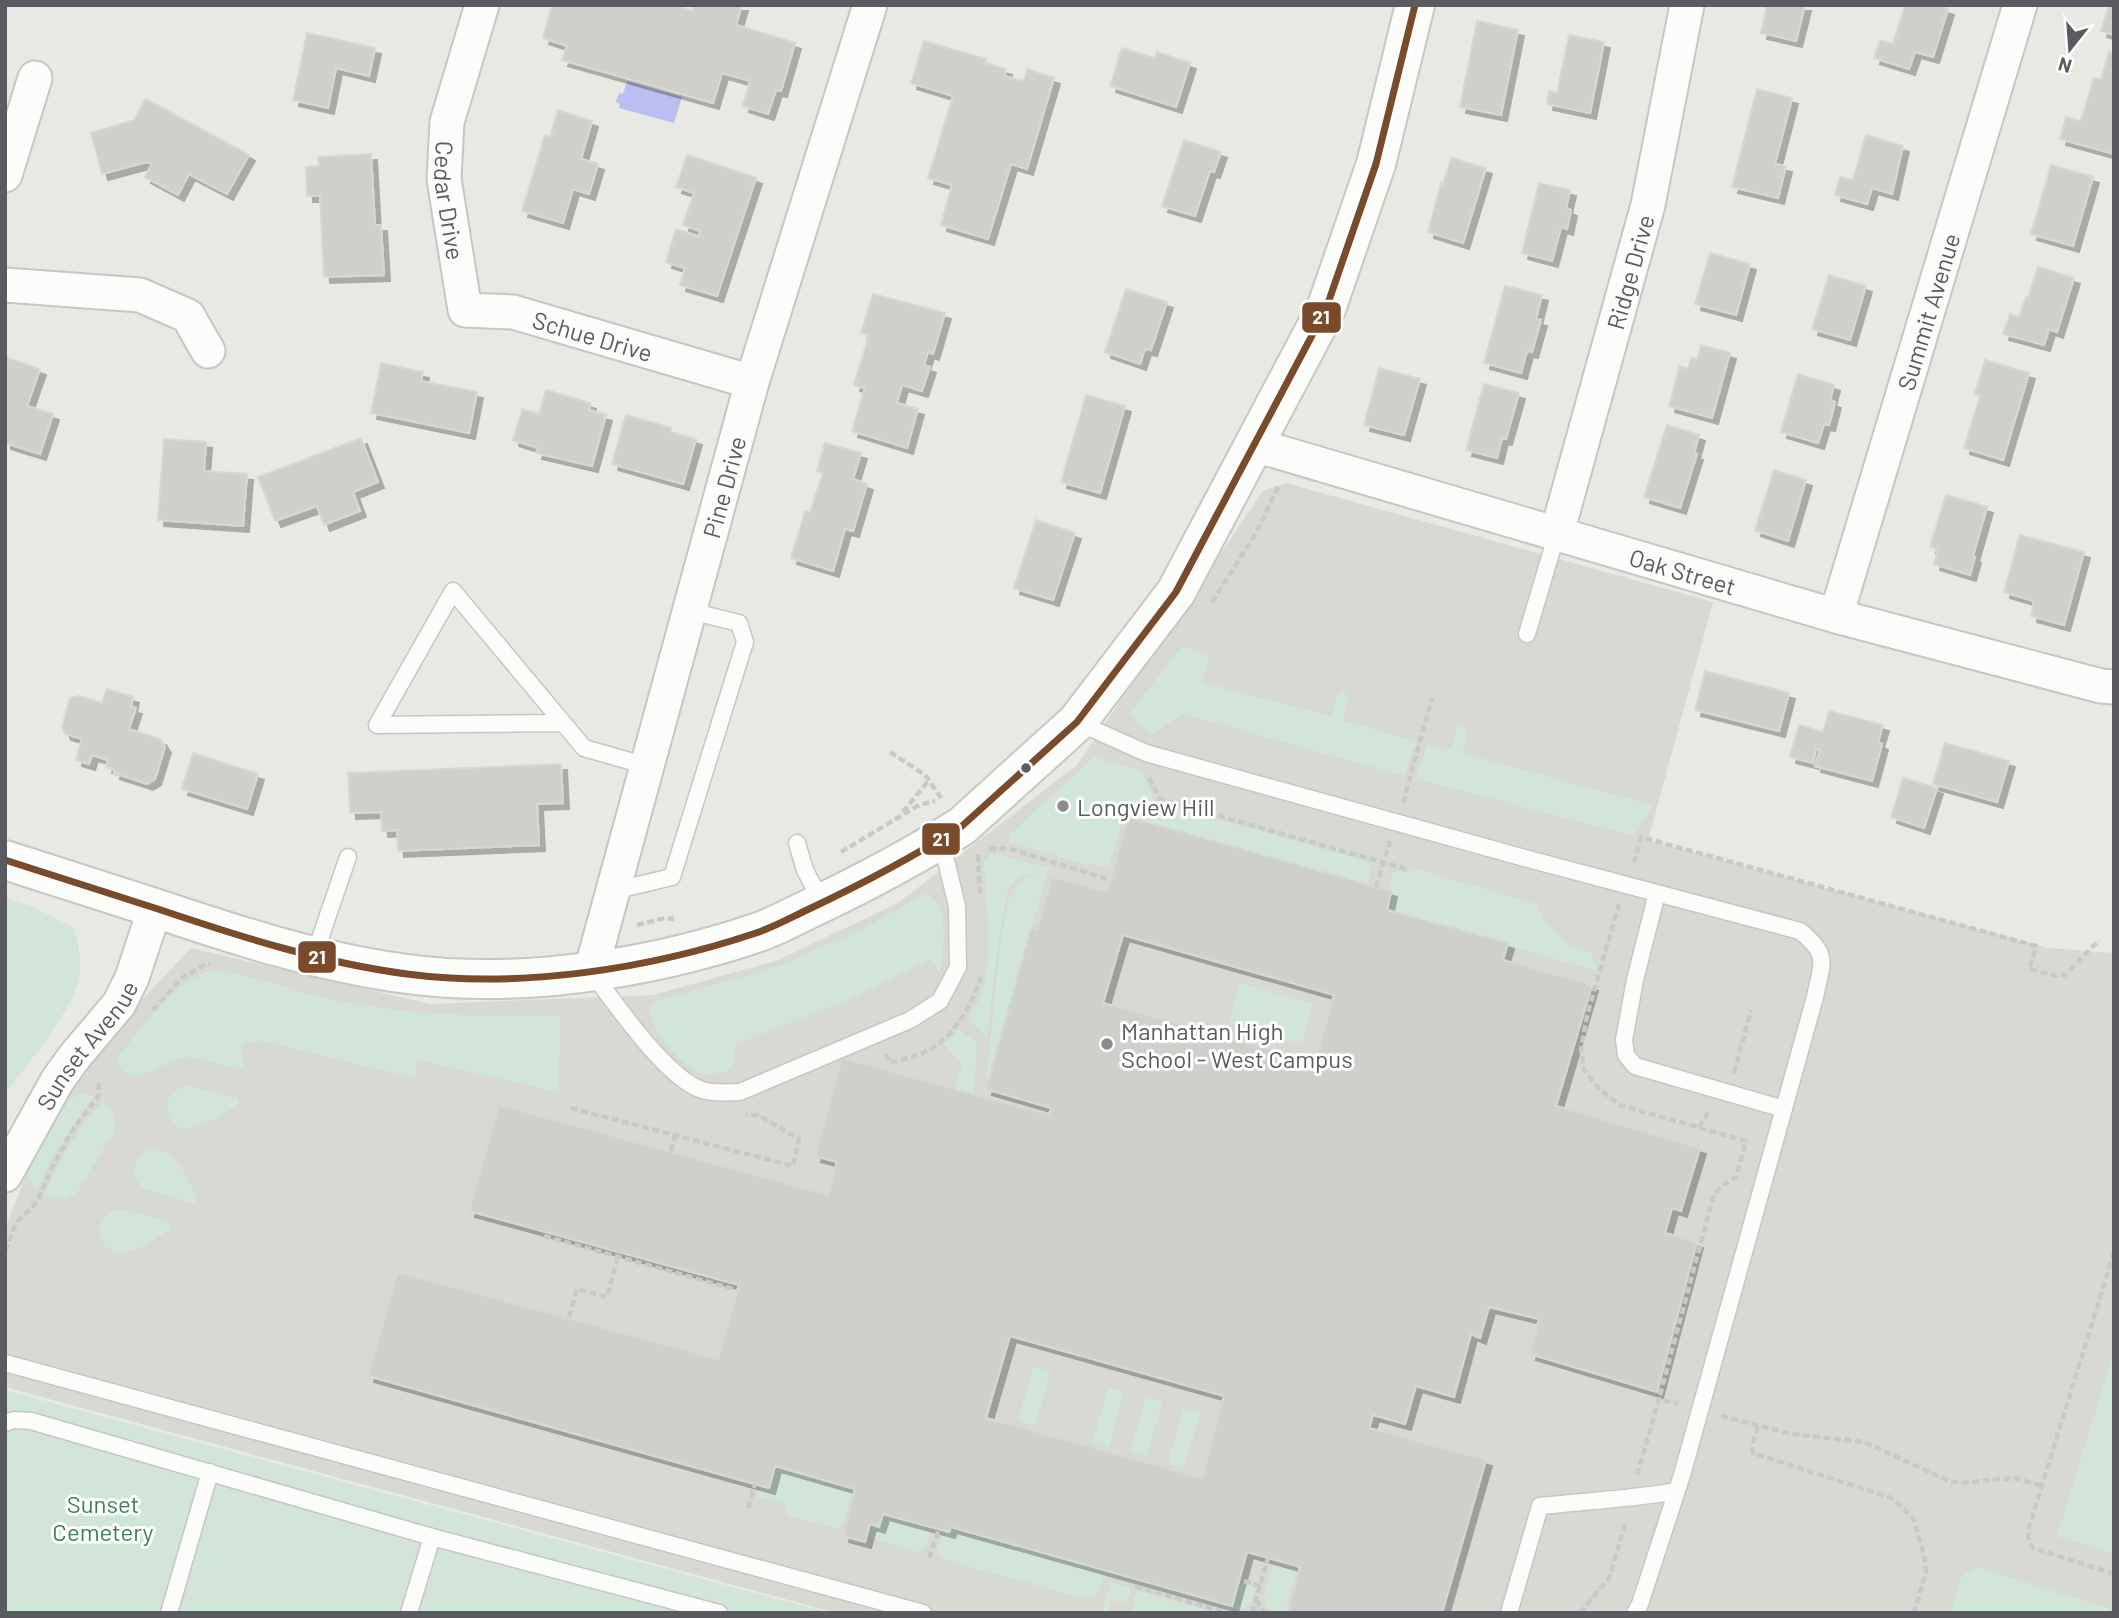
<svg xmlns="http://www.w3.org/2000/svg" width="2119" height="1618" font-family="Barlow,sans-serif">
	<defs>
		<filter id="shadow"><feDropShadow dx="6" dy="6" stdDeviation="0" flood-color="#0004"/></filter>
	</defs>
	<rect width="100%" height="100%" fill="#e8e9e3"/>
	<!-- education -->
	<path fill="#d7d9d2" d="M1286,483L1713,602L1648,840L2048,948L2114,953V1613H837L5,1387V1228L63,1083L191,948L430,1004L653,995L776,961L898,903L1077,765L1263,491Z"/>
	<!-- green -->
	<path fill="#d2e5d9" d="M1182,646L1209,655L1202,682L1331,716L1338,694L1344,692L1349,697L1343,720L1416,742L1404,776L1183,714L1153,734L1138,725L1130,713Z
		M1461,725L1468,730L1462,753L1653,805L1634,836L1416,779L1427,745L1451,750L1456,729Z
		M1094,757L1142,771L1154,801L1366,861L1371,869L1367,884L1126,816L1120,827L1109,868L1090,863L1089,866L1009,842V835Z
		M992,853L1049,868L1047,873L1027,874L1015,881L1008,889L998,941L987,1038L967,1019C972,1012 978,1004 981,996C995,961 985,898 984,860Z
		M1410,867L1536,904L1546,924L1569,944L1591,953L1595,961L1596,971L1387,910L1391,897L1387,890L1392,874L1398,870L1408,873Z
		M1034,874L1047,875L986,1083L1001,937L1009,898L1017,883Z
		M927,893C932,897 937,899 939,905C946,921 944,956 939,972L931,959L848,1000L736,1044L732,1067L726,1072C718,1073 706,1075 698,1072C679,1063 643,1024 652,1002L776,967L866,927Z
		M5,898L32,906L73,927C79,944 84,967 77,985C64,1022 29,1062 5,1094Z
		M216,970C258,976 298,993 340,1001C413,1015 484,1018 558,1015L561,1017L558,1092L418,1060L415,1078L262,1041L241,1043L244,1066L241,1069C223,1067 205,1057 187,1057C165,1057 128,1099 117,1059L120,1054C146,1025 176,976 216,970Z
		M1240,983L1313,1003L1302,1044L1229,1025Z
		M958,1030L977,1041L974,1093L956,1089L957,1075L963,1066L944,1044Z
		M185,1085L236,1097L239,1102L237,1106C220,1115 182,1145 169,1117C166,1109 167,1103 170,1095Z
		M86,1094L94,1095L55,1153L37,1190L28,1179V1164L64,1104L77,1095Z
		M103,1100C112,1110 118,1117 114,1132L76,1194L65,1200L43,1195L69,1145Z
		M154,1148C179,1152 187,1178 197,1198V1202L193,1203L145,1189C127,1176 133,1152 154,1148Z
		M114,1210H125L170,1222L171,1228C151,1243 141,1249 118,1254C95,1244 92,1224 114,1210Z
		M2114,1351V1554L2057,1536Z
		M1034,1366L1050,1371L1035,1426L1018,1421Z
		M1108,1387L1124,1392L1109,1447L1093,1442Z
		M5,1390L829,1613H5Z
		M1146,1397L1162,1402L1147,1457L1130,1452Z
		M1183,1408L1200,1412L1184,1468L1168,1463Z
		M775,1466L854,1488L841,1530L785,1515L787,1505L758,1496L761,1486L769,1488Z
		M883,1514L932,1529L924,1550L918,1552L871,1538L874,1525L879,1526Z
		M951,1527L1232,1606L1240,1583L1251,1586L1255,1590C1251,1601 1249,1609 1237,1611L1105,1575L1097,1596L1088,1600L943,1559L938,1550L944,1531L949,1532Z
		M1274,1562L1297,1568L1285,1613L1272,1612L1266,1605L1264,1596Z
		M1977,1567L2108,1608L2111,1613H1950L1962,1575Z
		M1114,1583L1131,1588L1127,1604L1110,1600L1107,1612L1110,1613H1101L1110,1586Z
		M1137,1590L1216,1613H1135L1132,1612Z"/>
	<!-- water -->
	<path fill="#babef1" d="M627,81L682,97L674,123L619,108L620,104L616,102L619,93L623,94Z"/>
	<!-- building -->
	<path fill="#cfd0cc" stroke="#d7d8d2" stroke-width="2" fill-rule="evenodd" filter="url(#shadow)" d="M552,5H674L693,11L695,5H742L736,25L795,43L781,91L776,90L768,114L743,106L750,81L722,73L713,103L562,60L567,46L543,38Z
		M1767,5H1805L1796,41L1761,33Z
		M1905,5H1934L1948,9L1933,57L1915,52L1909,69L1874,58L1880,40L1893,44Z
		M2109,5H2114V35L2101,31Z
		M1477,21L1518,30L1501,115L1460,107Z
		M307,33L375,48L369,76L336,68L328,108L293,100Z
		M1569,35L1604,42L1590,113L1547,104L1549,91L1557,93Z
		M924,41L986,59L984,63L1006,69L1004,76L1024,81L1027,69L1054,78L1027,169L1011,164L988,239L941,225L952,185L928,178L953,96L911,83Z
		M1122,48L1155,58L1157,52L1190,63L1176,107L1110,86Z
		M2109,52L2114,54V154L2060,139L2066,117L2081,121L2094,78L2101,80Z
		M1757,89L1792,98L1775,164L1786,166L1778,198L1732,187Z
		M146,99L249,155L227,194L189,174L178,195L145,177L152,164L147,162L102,174L91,133L134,120Z
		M558,110L592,121L581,159L598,164L589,194L573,189L563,223L522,211L545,135L550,137Z
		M1866,135L1903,146L1892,194L1872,188L1867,204L1835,195L1840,177L1853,180Z
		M1184,140L1221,152L1214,172L1210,171L1195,216L1162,206Z
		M371,154L375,225H381L384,275L324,277L320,196H307L306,167L319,166L318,157Z
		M687,155L756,178L717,296L680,285L685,268L666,262L676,229L699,237L700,231L683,225L694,193L676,187Z
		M1451,158L1486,168L1463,243L1428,232L1441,183L1443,184Z
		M2051,165L2093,177L2073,246L2031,234Z
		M1539,183L1570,190L1566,208L1571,210L1567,229L1561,227L1552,261L1522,253Z
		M1710,253L1750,264L1736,315L1695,304Z
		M2038,267L2074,278L2057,332L2049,329L2044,345L2003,334L2010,314L2019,317L2026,297L2028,298Z
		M1829,275L1866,286L1850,340L1812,329Z
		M1505,286L1542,295L1536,319L1541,320L1532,352L1527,351L1521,373L1484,363Z
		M1126,289L1167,302L1151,350L1145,349L1140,364L1105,352Z
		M873,294L945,313L933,354L928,352L924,365L930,367L922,391L902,385L897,403L918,409L907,448L852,431L865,388L854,385L869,335L861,333Z
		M1701,345L1730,353L1712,418L1669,406L1680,366L1688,369L1691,358L1697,360Z
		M5,357L40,369L27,406L53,414L40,454L5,443Z
		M1985,360L2029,373L2003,460L1964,448L1980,396L1975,394Z
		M381,363L423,372L421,381L477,392L469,433L371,413Z
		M1379,368L1420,379L1404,435L1364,425Z
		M1798,374L1834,385L1830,400L1835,402L1829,425L1824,424L1818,443L1781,432Z
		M1484,384L1519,393L1506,439L1502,438L1497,458L1466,450Z
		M546,390L590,403L589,410L606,415L592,466L536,453L538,448L513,440L522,409L539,414Z
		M1086,395L1125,406L1100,493L1061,482Z
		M626,415L671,428L670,432L696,439L683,484L612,464Z
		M1667,425L1699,435L1694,453L1697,454L1680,508L1644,497Z
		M361,438L378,482L353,492L360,511L324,525L317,506L275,521L258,477Z
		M164,439L206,442L204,471L247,474L243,526L158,520Z
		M825,443L861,453L853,479L867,484L853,531L845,529L833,571L791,558L805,511L810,513L823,473L817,471Z
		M1774,470L1806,480L1788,541L1755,530Z
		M1946,495L1987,507L1973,556L1975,557L1970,575L1934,564L1938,550L1930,547Z
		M1036,520L1075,533L1053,600L1014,588Z
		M2020,535L2084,552L2064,625L2031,616L2034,601L2004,592Z
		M1705,671L1789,693L1779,731L1695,710Z
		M107,689L133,697L131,707L136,708L129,729L160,739L165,747L155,779L147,784L114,773L115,770L106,767L108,760L92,755L89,764L76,760L82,739L65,734L62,727L70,698L79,696L102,703Z
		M1829,711L1883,725L1878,742L1882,744L1872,781L1815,766L1820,750L1816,749L1813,763L1790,757L1799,725L1823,732Z
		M1945,743L2009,761L1997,802L1933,784Z
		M193,753L258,774L247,809L182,789Z
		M561,764L563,803L537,804L539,845L398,851L397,830L382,831L381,812L350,813L348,773Z
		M1903,778L1937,788L1924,828L1891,817Z
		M1128,817L1391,891L1387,910L1508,943L1503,960L1592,985L1556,1106L1700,1148L1681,1211L1672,1208L1665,1233L1697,1242L1657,1392L1530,1354L1539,1319L1489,1307L1480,1338L1471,1334L1454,1397L1416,1386L1405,1424L1373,1415L1369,1428L1486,1460L1442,1613H1288L1300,1567L1247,1552L1232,1606L951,1527L949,1532L883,1514L879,1527L870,1524L865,1542L843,1536L855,1489L775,1466L769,1488L368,1376L398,1272L718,1359L739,1285L469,1211L499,1105L828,1195L837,1162L815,1156L842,1058L1049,1115L1051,1108L986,1089L1031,928L1037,930L1052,877L1107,892ZM1123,935L1334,995L1315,1062L1103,1003ZM1010,1336L1224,1396L1202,1478L986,1418Z"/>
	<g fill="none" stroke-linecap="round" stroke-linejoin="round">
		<defs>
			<path id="lane" d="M1527,634L1557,533
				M1077,722L1146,753L1532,860L1800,931C1830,955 1822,963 1815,997L1682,1475L1640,1604L1635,1613
				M563,723L377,725L453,591L584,748L647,766
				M797,843L805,870L822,903
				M613,891L672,877L745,642L739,623L690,611
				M1657,893L1635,980L1624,1040L1626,1055L1635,1066L1784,1109
				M314,956L348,857
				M592,973C616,1004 666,1078 702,1090C714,1094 728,1092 740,1092L910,1020L940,1001L958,967L957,906L941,840
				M5,1363L923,1613
				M5,1423L14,1420L31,1421L432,1537L719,1613
				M169,1613L210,1472
				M409,1613L432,1537
				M1509,1613L1540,1506C1586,1501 1632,1499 1677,1491"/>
			<g id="street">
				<path id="s1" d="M482,5L447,122L444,179L465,310L513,312L752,382"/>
				<path d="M5,175L35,78"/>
				<path d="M5,285L140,295L188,316L208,351"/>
				<path id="s2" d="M1255,445L1836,616L2101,686L2114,687"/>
				<path id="s3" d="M1557,533L1648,205L1687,5"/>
				<path id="s4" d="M1836,616L2020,5"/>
				<path id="s5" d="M591,971L752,382L870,5"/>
				<path id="s6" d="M5,1175L57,1081L75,1056L119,1004L132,978L155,908"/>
			</g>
			<path id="secondary" d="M5,860C57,877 109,893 161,910C241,937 323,963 407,974C520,989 649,969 756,933C774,927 792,917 809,909C862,884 913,857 962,826L1077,722L1176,592L1326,309L1376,164L1415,5"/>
		</defs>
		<!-- lane casing -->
		<use href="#lane" stroke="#c6c7c5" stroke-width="19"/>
		<!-- street casing -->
		<use href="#street" stroke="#c6c7c5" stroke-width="37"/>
		<!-- secondary casing -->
		<use href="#secondary" stroke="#c7c7c6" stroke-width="42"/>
		<!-- path -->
		<path stroke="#c7caca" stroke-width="4.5" stroke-dasharray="7 3.5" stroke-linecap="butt" d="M1212,602L1256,533L1279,485
			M890,752L925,775L942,799
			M1149,778L1160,799L1406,869
			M1403,803L1432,698
			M903,812L929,780
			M989,849L1008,848L1110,880
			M841,852L919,805L935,801
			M978,855L980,895
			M1634,863L1641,837L2036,946L2029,969L2053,975H2065L2099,940
			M1376,887L1390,841
			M1619,904L1587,1016L1581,1049L1584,1070L1601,1091L1620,1105L1746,1141L1736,1177L1724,1184L1714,1194L1659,1399
			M637,925L665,918L674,919
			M153,1010L182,978L206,964L210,965
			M886,1054L890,1063C902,1059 917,1057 927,1051C956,1035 970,1007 981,977
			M1734,1073L1751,1010
			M571,1108L793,1166L799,1139L758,1115H746
			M1699,1127L1710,1109
			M671,1151L675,1135
			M544,1236L737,1290
			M5,1251L16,1223L37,1202L52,1167L76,1125L98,1097L99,1079
			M2114,1252L2028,1531L2029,1541L2033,1548L2114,1574
			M569,1317L577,1289L607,1297L619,1252
			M1721,1416L1792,1434L1864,1442L1949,1481L1961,1483L2015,1478L2042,1486
			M1758,1427L1752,1445L1753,1453L1894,1499L1913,1518L1924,1555L1926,1571L1914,1613
			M1637,1475L1659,1399L1678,1404
			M748,1508L755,1484
			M929,1558L939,1529
			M1244,1581L1260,1586
			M1135,1586L1227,1613
			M1256,1600L1265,1613
			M1252,1613L1268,1558
			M1580,1613L1609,1578L1626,1521"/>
		<!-- lane -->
		<use href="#lane" stroke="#fcfcfb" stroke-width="16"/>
		<!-- street -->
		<use href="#street" stroke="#fcfcfb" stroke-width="33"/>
		<!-- secondary -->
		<use href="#secondary" stroke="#fcfcfb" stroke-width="38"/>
		<defs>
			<path id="bus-1" d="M5,860C57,877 109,893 161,910C241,937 323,963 407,974C520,989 649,969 756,933C774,927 792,917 809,909C862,884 913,857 962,826L1077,722L1176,592L1326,309L1376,164L1415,5"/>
		</defs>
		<!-- bus-1 casing -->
		<use href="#bus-1" stroke="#fff" stroke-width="12"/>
		<!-- bus-1 -->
		<use href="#bus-1" stroke="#7a4b2a" stroke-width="7"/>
	</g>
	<!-- markers -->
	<circle fill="#5a5a61" stroke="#fff" stroke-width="2.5" cx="1026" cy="768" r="6"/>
	<g fill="#8c8c8e" stroke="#fff" stroke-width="2.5">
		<circle cx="1063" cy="806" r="7"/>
		<circle cx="1107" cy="1044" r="7"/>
	</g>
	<g text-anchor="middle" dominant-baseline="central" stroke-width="6" stroke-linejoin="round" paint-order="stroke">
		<!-- street labels -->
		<g font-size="24" fill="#5a5a61" stroke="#fff">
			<text stroke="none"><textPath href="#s1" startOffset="201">Cedar Drive</textPath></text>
			<text stroke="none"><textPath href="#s3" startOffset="271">Ridge Drive</textPath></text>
			<text stroke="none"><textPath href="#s4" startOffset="318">Summit Avenue</textPath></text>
			<text stroke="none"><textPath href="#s1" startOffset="443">Schue Drive</textPath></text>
			<text stroke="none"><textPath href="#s5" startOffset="502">Pine Drive</textPath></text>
			<text stroke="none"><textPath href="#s2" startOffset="446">Oak Street</textPath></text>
			<text stroke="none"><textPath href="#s6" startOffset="154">Sunset Avenue</textPath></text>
		</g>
		<!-- poi labels -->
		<g font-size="24" fill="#5a5a61" stroke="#fff" text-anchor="start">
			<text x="1077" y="806">Longview Hill</text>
			<text x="1121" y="1030">Manhattan High<tspan x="1121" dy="28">School - West Campus</tspan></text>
		</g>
		<!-- park labels -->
		<g font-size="24" fill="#3b7e5f" stroke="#fff">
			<text x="103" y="1503">Sunset<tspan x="103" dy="28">Cemetery</tspan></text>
		</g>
	</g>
	<g stroke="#fff" stroke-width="2.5">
		<rect x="1301" y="301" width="41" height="33" rx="7" fill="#7a4b2a"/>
		<rect x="921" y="822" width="40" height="34" rx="7" fill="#7a4b2a"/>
		<rect x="297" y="940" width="40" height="34" rx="7" fill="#7a4b2a"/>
	</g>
	<g font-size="19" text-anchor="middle" font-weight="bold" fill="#fff">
		<text x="1321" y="324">21</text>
		<text x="941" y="846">21</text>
		<text x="317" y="964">21</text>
	</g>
	<!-- border -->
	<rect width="2119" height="1618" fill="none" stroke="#5a5a61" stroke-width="14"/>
	<!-- north arrow -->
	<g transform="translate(2070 49) rotate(197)" stroke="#ffffff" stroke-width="5" paint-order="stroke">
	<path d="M0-5L12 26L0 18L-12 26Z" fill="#5a5a61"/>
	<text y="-10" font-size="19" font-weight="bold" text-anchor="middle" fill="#5a5a61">N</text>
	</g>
</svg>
